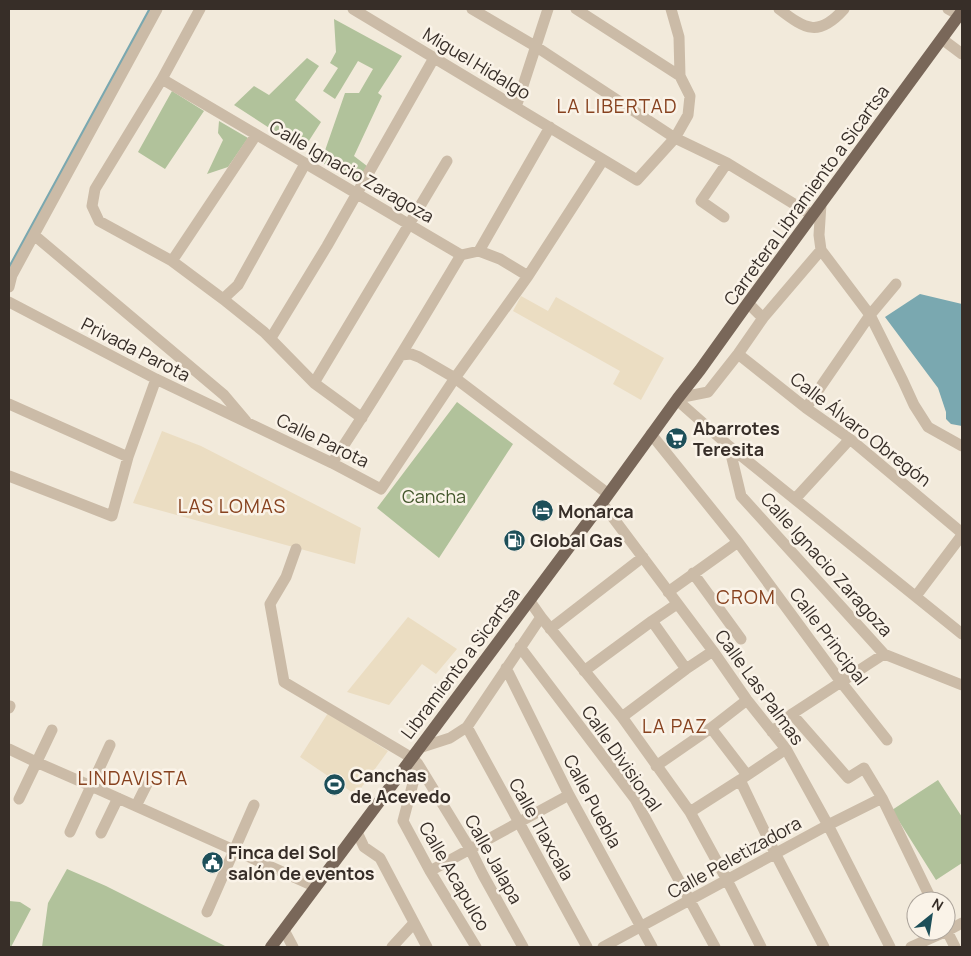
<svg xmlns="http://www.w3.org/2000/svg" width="971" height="956" font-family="Manrope,sans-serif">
	<rect width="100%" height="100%" fill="#f2eadb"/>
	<!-- green -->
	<path fill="#b1c29b" d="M334,19L402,56L378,93L382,96L354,156L367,166L356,183L321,162L345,93H359L373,69L358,61L335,99L323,91L338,68L330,63L336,52Z
		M307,58L319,66L295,100L321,122L303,150L234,105L254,86L269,95Z
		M172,91L204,111L165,169L138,152Z
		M219,121L248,138L228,167L207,174L223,140L218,133Z
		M457,402L513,444L439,558L377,508Z
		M938,780L962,817V863L936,880L892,810Z
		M67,869L106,886L227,947H42L48,903Z
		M9,901L20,902L31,909L11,947H9Z"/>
	<!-- plaza -->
	<path fill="#ebddc2" d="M521,296L548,311L556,297L664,358L641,400L613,384L620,371L513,311Z
		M162,431L201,446L361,528L355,564L133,503Z
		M408,617L457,649L436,674L422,664L389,705L347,692Z
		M328,713L388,751L356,795L300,757Z"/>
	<!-- water -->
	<path fill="#7aa8b0" d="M920,294L962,304V426L951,424L946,419V412L938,388L885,317Z"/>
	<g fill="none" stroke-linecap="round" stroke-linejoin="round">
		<!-- stream -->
		<path stroke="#7aa8b0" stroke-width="3" d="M9,268L150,9"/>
		<!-- street -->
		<path stroke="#cbbba7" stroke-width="11" d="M200,9L162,79L95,189L92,206L99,221L172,261L223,299L264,332L314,383L362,418
			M353,9L637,180L675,138L688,115L690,96L680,76L679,37L671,9
			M472,9L535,46L675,138L727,163L812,215
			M576,9L680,76
			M779,9C806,30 819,37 844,9
			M948,9L959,15
			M942,39L962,54
			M162,79L461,255L479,251L500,259L528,276
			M516,107L548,9
			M821,204L819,235L821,250L870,315L903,381L914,405L928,427L962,446
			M724,217L701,201L727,163
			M34,235L224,395L246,421
			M479,251L550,127
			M172,261L256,135
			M9,287L12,275L157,9
			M223,299L238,285L305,164
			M9,302L156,379L332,463L381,489L455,378L528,276L603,160
			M763,318L821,250
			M271,338L327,246L434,58
			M738,354L806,408L850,439L962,533
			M401,355L411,354L419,357L455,378L607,493
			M314,383L447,161
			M678,398L708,392L738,354L763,318L748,303
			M677,400L729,446L962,634
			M9,404L128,457
			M806,408L870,315L896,284
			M651,434L738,542L841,682L887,740
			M729,446L741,496L884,654L962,685
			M332,463C378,395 419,325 461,255
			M9,476L112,516L128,457L156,379
			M795,499L850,439
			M602,503L713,651L747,700L786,749L828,825L890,947
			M296,549L286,577L270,604L284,682L412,758L418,764L470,849L483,875L523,947
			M693,573L741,639
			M668,592L738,542
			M916,596L962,535
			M541,617L622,717L690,812L727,880L761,947
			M652,621L686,669
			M550,629L643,557
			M520,647L635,799L715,947
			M506,668L569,795L652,947
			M584,671L652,621L677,604
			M9,708L10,706
			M792,714L848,778L864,768L882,798L932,901
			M622,717L686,669L713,651
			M467,727L587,947
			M711,728L747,775
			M772,732L792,714L884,654
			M419,748L450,738L467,727L541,617L529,600
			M9,749L36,762L91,786L316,887
			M418,764L403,821L430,871L476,947
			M656,766L711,728L747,700
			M740,780L775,853L824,947
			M19,799L52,730
			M136,806L150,778
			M690,812L740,780L786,749
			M70,832L110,745
			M357,832L364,847L380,858L427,947
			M101,833L118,798
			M430,871L569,795
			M207,912L254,805
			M946,929L955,947
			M284,930L293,947
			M392,947L414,923
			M603,947L828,825L882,798
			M911,947L947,931L962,923"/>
		<!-- primary -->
		<path stroke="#796759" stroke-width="12" d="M271,947L602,503L678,398L700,370L748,303L962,11"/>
	</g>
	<!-- icons -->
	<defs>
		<symbol id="supermarket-disc" viewBox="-11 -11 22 22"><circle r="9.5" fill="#1d4f59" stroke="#faf3e8"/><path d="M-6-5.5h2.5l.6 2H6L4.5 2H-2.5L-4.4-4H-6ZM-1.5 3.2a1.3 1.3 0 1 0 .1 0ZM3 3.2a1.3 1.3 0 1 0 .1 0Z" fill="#fff"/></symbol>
		<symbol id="hotel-disc" viewBox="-11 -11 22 22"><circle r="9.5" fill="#1d4f59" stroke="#faf3e8"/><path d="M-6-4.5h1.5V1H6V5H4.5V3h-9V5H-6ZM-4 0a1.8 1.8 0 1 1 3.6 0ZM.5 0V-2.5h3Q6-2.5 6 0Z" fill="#fff"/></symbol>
		<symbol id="fuel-disc" viewBox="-11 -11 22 22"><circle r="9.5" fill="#1d4f59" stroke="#faf3e8"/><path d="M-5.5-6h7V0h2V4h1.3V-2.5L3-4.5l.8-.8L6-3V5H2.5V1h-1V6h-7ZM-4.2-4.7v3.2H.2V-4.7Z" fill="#fff"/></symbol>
		<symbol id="stadium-disc" viewBox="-11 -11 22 22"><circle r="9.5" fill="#1d4f59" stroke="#faf3e8"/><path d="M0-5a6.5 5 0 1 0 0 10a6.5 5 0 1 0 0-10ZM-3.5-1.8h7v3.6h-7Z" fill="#fff"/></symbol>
		<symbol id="civic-disc" viewBox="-11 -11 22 22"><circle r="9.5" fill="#1d4f59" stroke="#faf3e8"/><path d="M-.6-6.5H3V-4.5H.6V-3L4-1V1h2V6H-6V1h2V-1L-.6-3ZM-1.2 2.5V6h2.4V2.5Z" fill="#fff"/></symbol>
	</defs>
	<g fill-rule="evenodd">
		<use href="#supermarket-disc" x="664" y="426" width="25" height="25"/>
		<use href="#hotel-disc" x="530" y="498" width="25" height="25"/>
		<use href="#fuel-disc" x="502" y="528" width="25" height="25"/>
		<use href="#stadium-disc" x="322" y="772" width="25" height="25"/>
		<use href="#civic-disc" x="200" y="850" width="25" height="25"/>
	</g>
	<g text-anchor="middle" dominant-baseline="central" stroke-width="5" stroke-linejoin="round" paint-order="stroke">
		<!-- street labels -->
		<g font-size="18" fill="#372e28" stroke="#faf3e8">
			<text transform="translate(477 63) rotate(31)">Miguel Hidalgo</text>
			<text transform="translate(352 171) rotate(30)">Calle Ignacio Zaragoza</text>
			<text transform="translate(806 195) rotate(-54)">Carretera Libramiento a Sicartsa</text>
			<text transform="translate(136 349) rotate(27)">Privada Parota</text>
			<text transform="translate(861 429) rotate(38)">Calle Álvaro Obregón</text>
			<text transform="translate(323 440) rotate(26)">Calle Parota</text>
			<text transform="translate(827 564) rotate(48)">Calle Ignacio Zaragoza</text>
			<text transform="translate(829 636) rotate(53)">Calle Principal</text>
			<text transform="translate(460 663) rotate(-53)">Libramiento a Sicartsa</text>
			<text transform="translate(760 687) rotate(54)">Calle Las Palmas</text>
			<text transform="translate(622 758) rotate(55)">Calle Divisional</text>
			<text transform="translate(593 801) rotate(62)">Calle Puebla</text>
			<text transform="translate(542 829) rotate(61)">Calle Tlaxcala</text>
			<text transform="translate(734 857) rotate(-29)">Calle Peletizadora</text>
			<text transform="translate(494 859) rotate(61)">Calle Jalapa</text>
			<text transform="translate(455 876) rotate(60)">Calle Acapulco</text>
		</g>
		<!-- poi labels -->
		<g font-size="18" font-weight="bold" fill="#372e28" stroke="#faf3e8" text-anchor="start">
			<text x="693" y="428">Abarrotes<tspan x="693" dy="21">Teresita</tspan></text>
			<text x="558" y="511">Monarca</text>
			<text x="530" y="540">Global Gas</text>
			<text x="350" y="775">Canchas<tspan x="350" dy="21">de Acevedo</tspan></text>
			<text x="228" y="852">Finca del Sol<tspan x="228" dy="21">salón de eventos</tspan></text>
		</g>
		<!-- park labels -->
		<g font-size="18" fill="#42562b" stroke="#faf3e8">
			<text x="434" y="496">Cancha</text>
		</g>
		<!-- neighbourhood labels -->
		<g font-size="19" letter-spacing="1" fill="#87421f" stroke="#faf3e8">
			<text x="617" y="106">LA LIBERTAD</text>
			<text x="232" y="506">LAS LOMAS</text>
			<text x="746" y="597">CROM</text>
			<text x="675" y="726">LA PAZ</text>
			<text x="133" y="778">LINDAVISTA</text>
		</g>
	</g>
	<!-- border -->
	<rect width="971" height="956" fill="none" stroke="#372e28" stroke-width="20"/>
	<!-- north arrow -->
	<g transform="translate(931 916) rotate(30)"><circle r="24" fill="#faf3e8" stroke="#aca49b"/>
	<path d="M0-4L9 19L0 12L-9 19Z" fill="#1d4f59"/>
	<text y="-8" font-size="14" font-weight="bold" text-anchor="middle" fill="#372e28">N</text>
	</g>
</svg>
